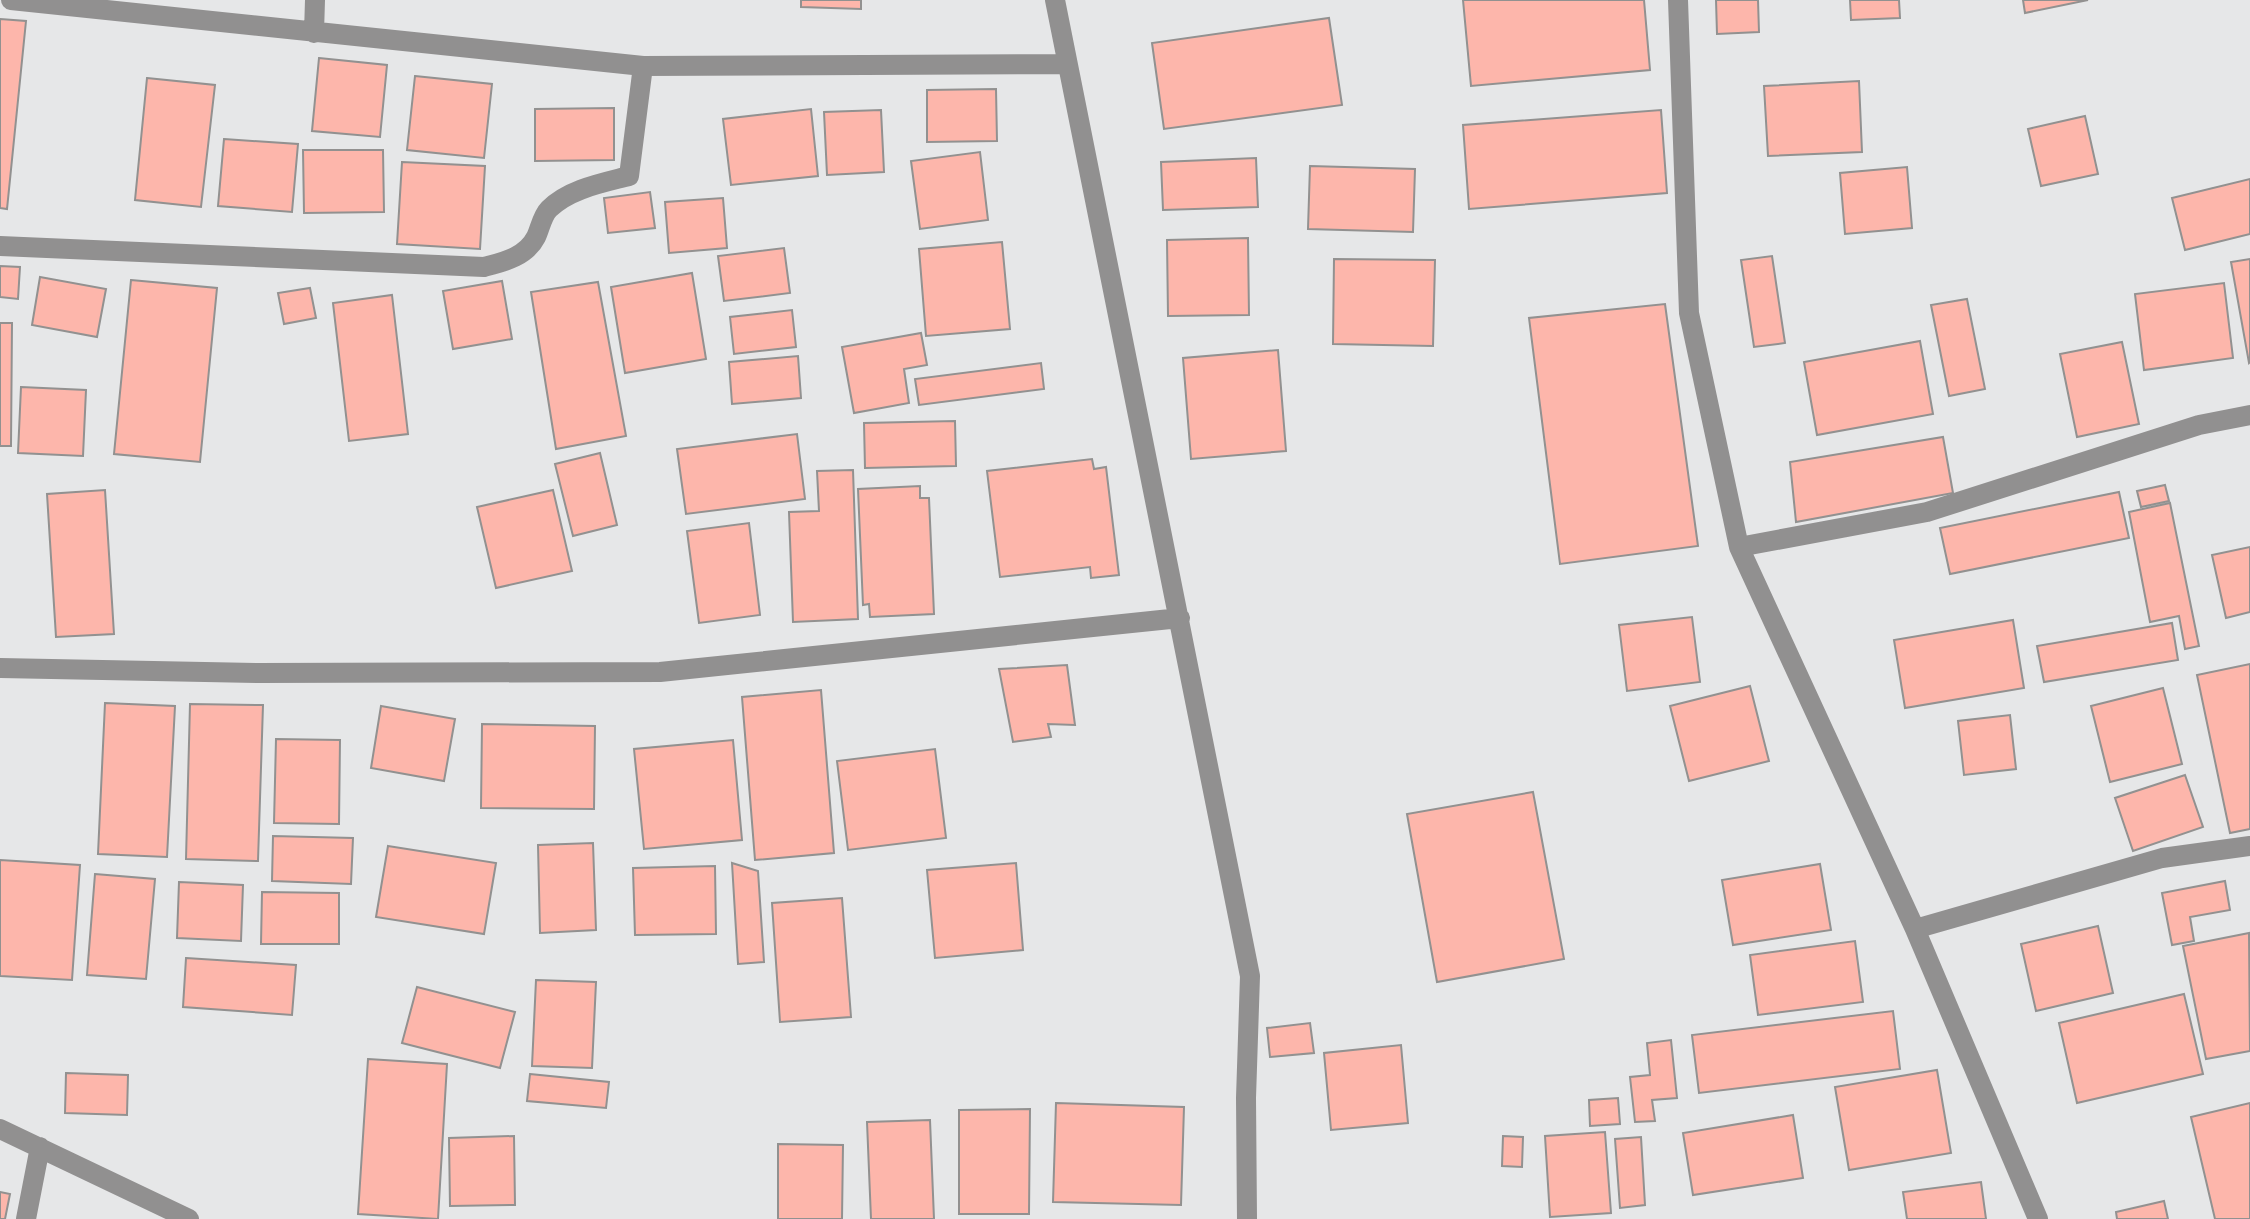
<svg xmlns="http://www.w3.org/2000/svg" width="2250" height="1219" font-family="Arial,sans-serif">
	<rect width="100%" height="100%" fill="#e6e7e8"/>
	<!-- building -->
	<path fill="#fdb6ab" stroke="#929190" stroke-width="2" d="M801,0H861V9L801,7Z
		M1463,0H1644L1650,70L1471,86Z
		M1716,0H1758L1759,32L1717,34Z
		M1850,0H1899L1900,18L1851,20Z
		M2023,0H2088L2025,13Z
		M1329,18L1342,105L1164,129L1152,43Z
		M0,19L26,21L7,209L0,208Z
		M319,58L387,65L380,137L312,131Z
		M415,76L492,84L484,158L407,150Z
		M147,78L215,85L201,207L135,200Z
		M1859,81L1862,152L1768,156L1764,86Z
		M996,89L997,141L927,142V90Z
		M614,108V160L535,161V109Z
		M811,109L818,176L731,185L723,119Z
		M881,110L884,172L827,175L824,112Z
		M1661,110L1667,193L1469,209L1463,125Z
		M2085,116L2098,174L2041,186L2028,129Z
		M224,139L298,144L292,212L218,206Z
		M303,150H383L384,212L304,213Z
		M980,152L988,220L920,229L911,161Z
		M1256,158L1258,207L1163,210L1161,162Z
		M402,162L485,166L480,249L397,244Z
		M1310,166L1415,169L1413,232L1308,229Z
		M1907,167L1912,228L1845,234L1840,173Z
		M2250,179V234L2185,250L2172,198Z
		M650,192L655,228L608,233L604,198Z
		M723,198L727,248L669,253L665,202Z
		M1248,238L1249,315L1168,316L1167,240Z
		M1002,242L1010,329L926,336L919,249Z
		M784,248L790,293L724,301L718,256Z
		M1772,256L1785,343L1754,347L1741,260Z
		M1334,259L1435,260L1433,346L1333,344Z
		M2250,259V362L2249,363L2231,262Z
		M0,266L20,267L18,299L0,297Z
		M692,273L706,359L625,373L611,287Z
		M40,277L106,289L97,337L32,325Z
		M131,280L217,288L200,462L114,454Z
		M502,281L512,339L453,349L443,291Z
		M598,282L626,436L556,449L531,292Z
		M2224,283L2233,358L2144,370L2135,294Z
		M310,288L316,318L284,324L278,293Z
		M392,295L408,434L349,441L333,303Z
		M1967,299L1985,389L1949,396L1931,305Z
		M1665,304L1698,546L1560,564L1529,318Z
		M792,310L796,347L734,354L730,317Z
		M0,323H12L11,446H0Z
		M921,333L927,365L904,369L909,403L854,413L842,347Z
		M1920,341L1933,414L1817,435L1804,362Z
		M2122,342L2139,424L2077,437L2060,354Z
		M1278,350L1286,451L1191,459L1183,358Z
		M798,356L801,398L732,404L729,362Z
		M1041,363L1044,389L919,405L915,379Z
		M21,387L86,390L83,456L18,453Z
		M955,421L956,466L865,468L864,423Z
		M797,434L805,499L686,514L677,449Z
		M1943,437L1953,493L1796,522L1790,462Z
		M600,453L617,525L573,536L555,464Z
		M1092,459L1094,469L1106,467L1119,575L1091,578L1090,567L1000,577L987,471Z
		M853,470L858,619L793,622L789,512L819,511L817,471Z
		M2165,485L2169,501L2141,507L2137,491Z
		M920,486V498H929L934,614L870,617L869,604L863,605L858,489Z
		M105,490L114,634L56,637L47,494Z
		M553,490L572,571L496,588L477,507Z
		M2119,492L2129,538L1950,574L1940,528Z
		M2170,503L2199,646L2185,649L2179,616L2150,622L2129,512Z
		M749,523L760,615L699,623L687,531Z
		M2250,547V612L2226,618L2212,555Z
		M1692,617L1700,682L1627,691L1619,625Z
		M2013,620L2024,688L1905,708L1894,640Z
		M2172,623L2178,660L2044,682L2037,646Z
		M2250,664V829L2230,833L2197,675Z
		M1067,665L1075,725L1048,724L1051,737L1013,742L999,669Z
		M1750,686L1769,761L1689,781L1670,706Z
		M2163,688L2182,764L2110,782L2091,706Z
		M821,690L834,853L755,860L742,697Z
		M105,703L175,706L167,857L98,854Z
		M190,704L263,705L258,861L186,859Z
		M381,706L455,719L444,781L371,768Z
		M2010,715L2016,769L1964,775L1958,721Z
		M482,724L595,726L594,809L481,808Z
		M276,739L340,740L339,824L274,823Z
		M733,740L742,840L644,849L634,749Z
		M935,749L946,838L848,850L837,761Z
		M2185,775L2203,827L2133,851L2115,798Z
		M1533,792L1564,959L1437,982L1407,814Z
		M273,836L353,838L351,884L272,881Z
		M593,843L596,930L540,933L538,845Z
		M388,846L496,863L484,934L376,917Z
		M0,860L80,865L72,980L0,976Z
		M732,863L758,871L764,962L738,964Z
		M1016,863L1023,950L935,958L927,870Z
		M1820,864L1831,930L1733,945L1722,880Z
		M715,866L716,934L635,935L633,868Z
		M95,874L155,879L146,979L87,975Z
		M2225,881L2230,910L2190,917L2194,941L2172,945L2162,893Z
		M179,882L243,885L241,941L177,938Z
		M262,892L339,893V944H261Z
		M842,898L851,1017L780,1022L772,903Z
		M2098,926L2113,993L2036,1011L2021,944Z
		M2249,933L2250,1051L2206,1059L2183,946Z
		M1855,941L1863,1002L1758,1015L1750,955Z
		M186,958L296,965L292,1015L183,1007Z
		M536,980L596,982L592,1068L532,1066Z
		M417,987L515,1012L500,1068L402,1043Z
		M2184,994L2203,1074L2077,1103L2059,1023Z
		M1893,1011L1900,1069L1699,1093L1692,1035Z
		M1310,1023L1314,1053L1270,1057L1267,1028Z
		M1671,1040L1677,1098L1652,1100L1655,1121L1635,1122L1630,1077L1650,1075L1647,1043Z
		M1401,1045L1408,1123L1331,1130L1324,1053Z
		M368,1059L447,1064L438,1219L358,1214Z
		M1937,1070L1951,1153L1849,1170L1835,1087Z
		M66,1073L128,1075L127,1115L65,1113Z
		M530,1074L609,1082L606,1108L527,1101Z
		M1618,1098L1620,1124L1590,1126L1589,1100Z
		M1056,1103L1184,1107L1181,1205L1053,1202Z
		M2250,1103V1219H2215L2191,1117Z
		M1030,1109L1029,1214H959V1110Z
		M1793,1115L1803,1178L1693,1195L1683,1133Z
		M930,1120L934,1219H871L867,1122Z
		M1605,1132L1611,1213L1550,1217L1545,1136Z
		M514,1136L515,1205L450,1206L449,1138Z
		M1503,1136L1523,1137L1522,1167L1502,1166Z
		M1641,1137L1645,1205L1620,1208L1615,1139Z
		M778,1144L843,1145L842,1219H778Z
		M1981,1182L1986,1219H1907L1903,1192Z
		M0,1192L10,1194L5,1219H0Z
		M2164,1201L2168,1219H2117L2116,1212Z"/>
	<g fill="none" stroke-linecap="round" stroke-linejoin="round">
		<!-- minor -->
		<path stroke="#919090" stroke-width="20" d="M11,0L643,66L1068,64
			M1055,0L1250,976L1246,1098L1247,1219
			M1678,0L1689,313L1739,547L1915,929L2038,1219
			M314,33L315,0
			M0,246L484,267C503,262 526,257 536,237C540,229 542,216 549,209C569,189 602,183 629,176L643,66
			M1739,547L1927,512L2199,425L2250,415
			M0,668L258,673L660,672L1180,618
			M1915,929L2162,858L2250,846
			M0,1129L189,1219
			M26,1219L40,1147"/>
	</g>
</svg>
